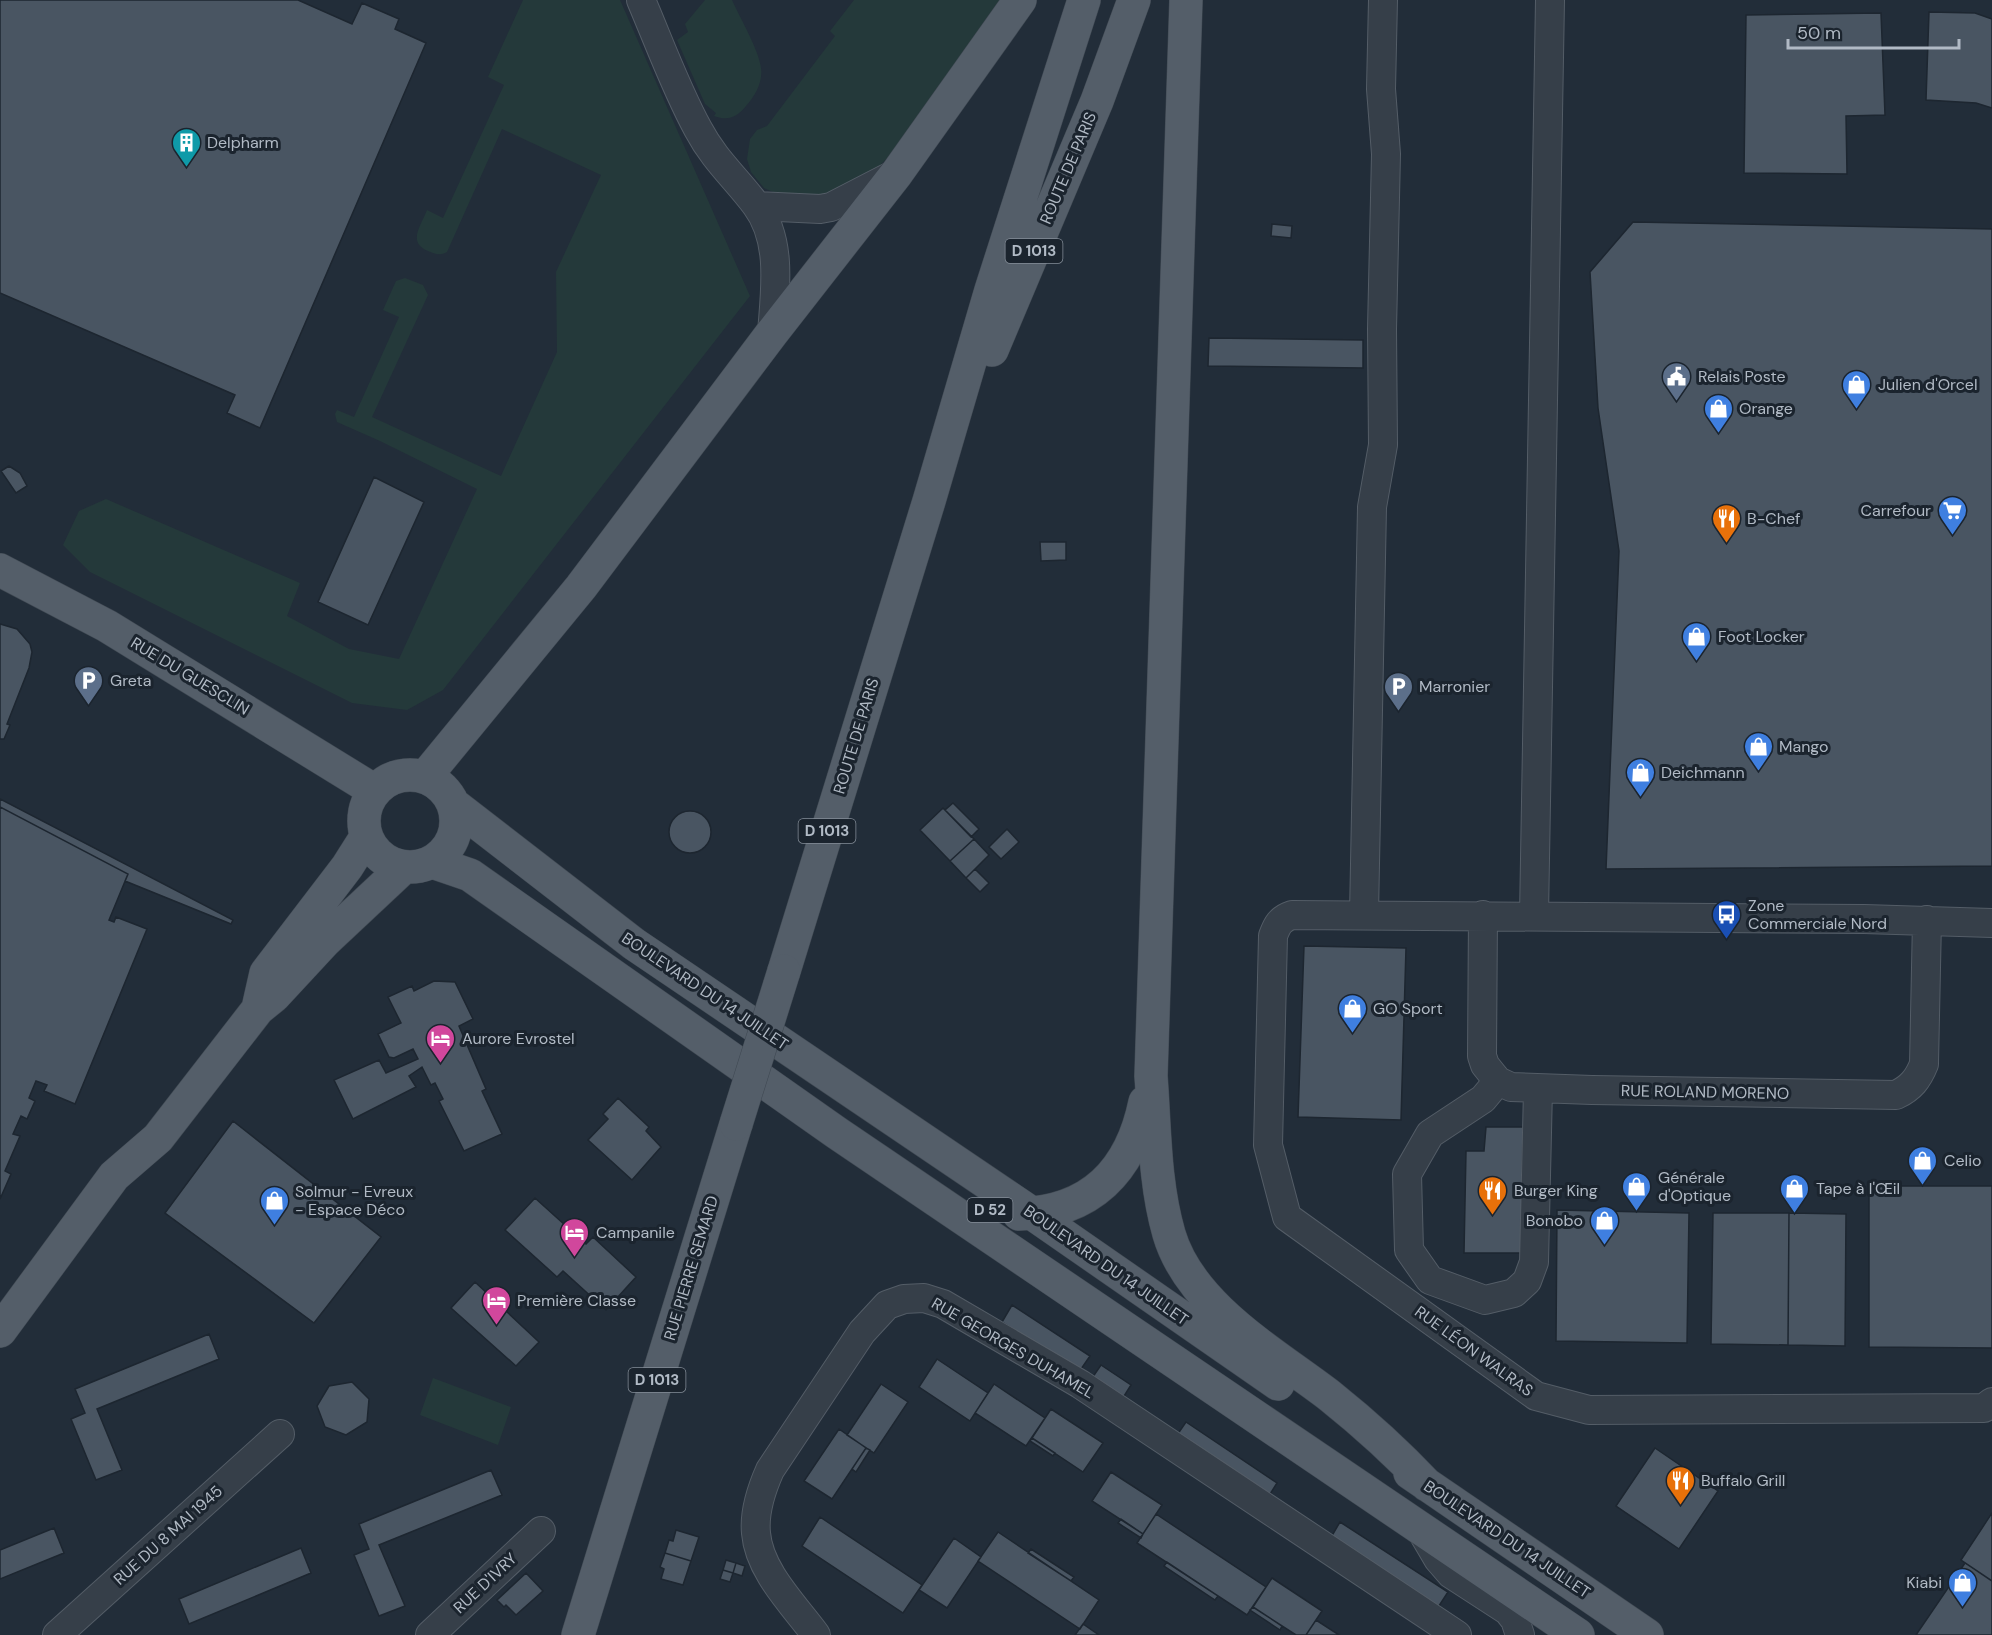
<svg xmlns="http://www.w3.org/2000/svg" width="1992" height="1635" font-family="'DM Sans',sans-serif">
	<rect width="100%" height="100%" fill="#222d39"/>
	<!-- green -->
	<path fill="#24393a" d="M523,0H620L750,296L443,690L407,710L352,703L90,572L63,545L79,511L106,499L300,583L287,616L349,649L399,659L477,489L380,441L337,422L335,414L337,410L354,417L399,317L383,310L396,281L405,278L423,285L428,295L372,417L501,476L557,352L556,272L601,175L502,129L447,252C440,256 435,254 428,251C407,242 421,226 427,210L443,218L504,85L488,77Z
		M705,0H732C740,18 759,50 761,68C763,82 755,96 746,106C736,118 728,121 714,116L716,113L705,104L677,40L688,32L685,24Z
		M854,0H1009L905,141L878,167L825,200L782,196L764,188L751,172L747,159L750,139L757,130L767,126L835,36L830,31Z
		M433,1378L511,1407L498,1445L420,1415Z"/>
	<!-- building -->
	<path fill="#495562" stroke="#1d2630" stroke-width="1.5" d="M0,0H298L352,24L362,3L399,19L395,29L426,43L260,428L227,413L235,395L0,293Z
		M1929,12L1975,13L1992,19V108L1976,103L1926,100Z
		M1881,13L1885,115L1846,116L1847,174L1744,173L1746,15Z
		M1633,222L1992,229V866L1606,869L1619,551L1598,408L1590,272Z
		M1272,224L1292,226L1291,238L1271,236Z
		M1209,338L1363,340V368L1208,366Z
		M9,466L20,473L27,486L16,493L1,471Z
		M374,477L424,502L368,625L318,602Z
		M1040,542H1066V560L1041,561Z
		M0,624L17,629L30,644L32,652L29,668L7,724L10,725L4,739H0Z
		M0,799L233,920L231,924L125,881L128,874L0,807Z
		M953,803L979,829L971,837L945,810Z
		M0,807L128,874L109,920L114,922L116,917L147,929L75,1104L44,1091L47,1085L36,1081L29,1098L35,1101L27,1119L21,1116L13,1134L20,1136L5,1171L11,1174L0,1199Z
		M943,808L974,839L950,861L920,830Z
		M669 832a21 21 0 1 1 42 0a21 21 0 1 1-42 0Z
		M1007,829L1019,842L1001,859L989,847Z
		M974,839L989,855L966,878L950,861Z
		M975,869L989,883L980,892L966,878Z
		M1304,946L1406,948L1401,1120L1298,1117Z
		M434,981L455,982L473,1019L459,1026L486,1089L482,1091L502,1134L464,1151L439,1101L443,1099L435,1083L431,1085L422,1067L409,1076L416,1087L353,1119L334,1080L379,1060L386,1073L418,1059L413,1049L394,1058L389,1057L378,1034L401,1023L388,997L412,986L414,991Z
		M618,1098L649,1127L646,1131L661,1147L632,1180L588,1140L608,1119L603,1114Z
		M233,1121L381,1237L314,1323L165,1213Z
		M1486,1127H1523L1521,1253H1464L1466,1151H1484Z
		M1869,1186H1992V1348L1869,1347Z
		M535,1198L586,1244L593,1237L636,1277L606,1310L563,1271L557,1277L505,1230Z
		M1557,1210L1689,1213L1687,1343L1556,1341Z
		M1713,1213H1789L1788,1345L1711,1344Z
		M1789,1213L1846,1214L1845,1346L1788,1345Z
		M475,1282L539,1342L516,1366L451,1308Z
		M1012,1305L1090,1356L1079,1372L1002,1322Z
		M209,1334L219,1359L97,1409L122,1470L96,1480L71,1419L85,1413L75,1389Z
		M937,1359L988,1393L970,1421L919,1387Z
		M1101,1365L1131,1385L1121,1401L1090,1381Z
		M352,1382L369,1399L367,1422L346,1435L325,1427L317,1406L329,1386Z
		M881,1384L908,1402L874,1453L847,1435Z
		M994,1384L1045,1418L1026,1446L975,1413Z
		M1051,1409L1103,1443L1083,1472L1032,1438Z
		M1186,1422L1277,1483L1267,1499L1175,1438Z
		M839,1429L866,1448L832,1499L804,1481Z
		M1032,1438L1055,1453L1053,1456L1030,1441Z
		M866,1448L870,1450L856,1472L852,1469Z
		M1655,1448L1718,1491L1679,1549L1616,1506Z
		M491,1470L502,1495L379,1545L405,1606L379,1616L354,1555L369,1549L359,1524Z
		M1111,1472L1162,1505L1143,1534L1092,1501Z
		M1992,1513V1581L1961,1560Z
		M1156,1514L1266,1587L1247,1615L1137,1543Z
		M820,1517L922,1585L903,1613L802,1546Z
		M1121,1519L1143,1534L1141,1538L1118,1523Z
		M1340,1522L1448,1592L1437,1609L1330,1539Z
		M54,1528L64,1553L0,1579V1550Z
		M676,1530L699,1537L691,1561L665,1553L669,1540L673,1541Z
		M998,1532L1099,1600L1080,1629L978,1561Z
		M954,1538L981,1557L947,1608L919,1590Z
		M301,1548L311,1573L189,1624L179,1599Z
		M1031,1549L1074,1577L1071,1581L1028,1553Z
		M665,1553L691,1561L683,1585L661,1579L664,1569L660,1567Z
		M726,1560L736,1563L733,1573L723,1570Z
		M1167,1562L1218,1596L1215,1600L1164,1566Z
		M736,1563L745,1566L742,1576L733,1573Z
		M1965,1563L1992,1581V1635H1916Z
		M723,1570L733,1573L730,1582L720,1579Z
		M526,1573L543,1591L516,1615L506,1605L504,1607L497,1600Z
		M1272,1578L1322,1611L1306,1635H1296L1253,1607Z
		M1253,1607L1282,1626L1280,1630L1250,1610Z
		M1316,1620L1339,1635H1306Z
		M1083,1624L1099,1635H1075Z"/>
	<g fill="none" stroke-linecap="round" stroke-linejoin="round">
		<defs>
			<path id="minor" d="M641,0C659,42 676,89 698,129C715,161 735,177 756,205C783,241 775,291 772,333
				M757,206L820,209L831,207L895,174
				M1364,915L1372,507L1383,445L1382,329L1386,154L1381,89L1383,0
				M1483,915L1482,1056L1485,1065L1493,1075L1498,1081L1511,1087L1592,1090L1896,1095C1911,1088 1918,1079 1924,1064L1927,920
				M1534,916L1550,0
				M1992,923L1864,919L1292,915C1280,919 1277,925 1273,936L1268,1145L1287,1217L1536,1396L1589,1410L1984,1408L1992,1402
				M1498,1081L1483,1099L1430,1134L1407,1174L1409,1250L1430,1280L1485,1300L1514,1293L1527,1281L1534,1262L1538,1089
				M1421,1530L1438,1559L1451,1574L1508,1611L1515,1620L1520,1635
				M57,1635L280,1434
				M430,1635L541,1531
				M816,1635C794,1605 759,1571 756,1533C754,1513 762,1488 770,1470L862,1332L887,1305L904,1299L924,1298L943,1304L1080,1384L1457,1635"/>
			<path id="major" d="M1186,0L1151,1076C1155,1128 1154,1182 1169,1234C1190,1306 1274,1353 1330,1396C1365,1424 1397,1453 1427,1485
				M992,350L1097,101L1134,0
				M0,570L107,626L375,791
				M364 821a46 46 0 1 1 92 0a46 46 0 1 1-92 0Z
				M425,777L581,587L772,333L897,173L1020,0
				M453,804L634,944L1033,1214L1278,1384
				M432,862L470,875L837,1133L1578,1635
				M784,971L929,501L991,290L1084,0
				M259,1004L266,973L347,867L366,837
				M1019,1214C1091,1212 1131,1171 1145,1102
				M0,1331L114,1176L158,1138L258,1009L274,996L325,941L404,867
				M1410,1473L1647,1635
				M578,1635L736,1124"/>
		</defs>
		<!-- minor casing -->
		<use href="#minor" stroke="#545d67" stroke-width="30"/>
		<!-- major casing -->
		<use href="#major" stroke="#3f4852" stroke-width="34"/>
		<!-- minor -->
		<use href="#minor" stroke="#363f49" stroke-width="28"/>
		<!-- major -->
		<use href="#major" stroke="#545e69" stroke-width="33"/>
		<defs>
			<path id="major-bridge" d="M736,1124L784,971"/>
		</defs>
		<!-- major-bridge casing -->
		<use href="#major-bridge" stroke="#3f4852" stroke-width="34" stroke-linecap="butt"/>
		<!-- major-bridge -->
		<use href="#major-bridge" stroke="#545e69" stroke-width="33"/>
	</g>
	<!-- icons -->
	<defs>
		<symbol id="building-pin" viewBox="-11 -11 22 30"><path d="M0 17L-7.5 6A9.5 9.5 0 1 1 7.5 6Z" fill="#0f9aa8" stroke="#1b242e"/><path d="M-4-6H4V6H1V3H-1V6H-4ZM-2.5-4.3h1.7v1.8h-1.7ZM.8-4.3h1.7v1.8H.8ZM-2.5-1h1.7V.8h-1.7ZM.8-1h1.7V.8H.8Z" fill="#fff"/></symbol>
		<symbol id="civic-pin" viewBox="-11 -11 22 30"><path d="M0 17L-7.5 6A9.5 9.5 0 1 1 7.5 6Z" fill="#5c6f8a" stroke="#1b242e"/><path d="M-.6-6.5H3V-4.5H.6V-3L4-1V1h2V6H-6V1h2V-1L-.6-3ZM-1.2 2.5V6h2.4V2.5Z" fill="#fff"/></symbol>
		<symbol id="shop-pin" viewBox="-11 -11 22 30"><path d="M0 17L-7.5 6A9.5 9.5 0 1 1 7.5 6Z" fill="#3f7fe0" stroke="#1b242e"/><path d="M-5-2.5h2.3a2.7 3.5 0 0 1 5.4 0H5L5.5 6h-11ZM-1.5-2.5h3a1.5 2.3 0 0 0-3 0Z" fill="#fff"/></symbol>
		<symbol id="supermarket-pin" viewBox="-11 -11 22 30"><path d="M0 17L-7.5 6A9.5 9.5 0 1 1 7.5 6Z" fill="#3f7fe0" stroke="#1b242e"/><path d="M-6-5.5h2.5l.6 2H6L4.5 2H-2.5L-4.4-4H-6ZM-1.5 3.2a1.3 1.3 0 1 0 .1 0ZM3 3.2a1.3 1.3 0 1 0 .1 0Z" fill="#fff"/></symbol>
		<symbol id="restaurant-pin" viewBox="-11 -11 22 30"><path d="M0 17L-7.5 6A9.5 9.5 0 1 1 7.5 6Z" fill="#e8710a" stroke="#1b242e"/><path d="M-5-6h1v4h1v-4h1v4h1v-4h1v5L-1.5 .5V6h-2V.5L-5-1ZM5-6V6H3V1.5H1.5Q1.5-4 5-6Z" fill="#fff"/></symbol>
		<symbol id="parking-pin" viewBox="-11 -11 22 30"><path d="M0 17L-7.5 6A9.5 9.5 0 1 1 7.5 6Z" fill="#5c6f8a" stroke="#1b242e"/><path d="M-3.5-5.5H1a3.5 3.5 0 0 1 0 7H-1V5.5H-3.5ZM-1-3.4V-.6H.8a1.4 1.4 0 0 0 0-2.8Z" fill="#fff"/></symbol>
		<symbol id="bus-pin" viewBox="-11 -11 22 30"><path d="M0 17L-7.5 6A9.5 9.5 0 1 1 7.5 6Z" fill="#1a4fb4" stroke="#1b242e"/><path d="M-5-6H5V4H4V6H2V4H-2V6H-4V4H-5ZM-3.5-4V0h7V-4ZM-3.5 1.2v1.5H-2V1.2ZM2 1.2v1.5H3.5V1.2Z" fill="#fff"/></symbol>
		<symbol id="hotel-pin" viewBox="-11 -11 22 30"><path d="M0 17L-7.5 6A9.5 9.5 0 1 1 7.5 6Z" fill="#d1479c" stroke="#1b242e"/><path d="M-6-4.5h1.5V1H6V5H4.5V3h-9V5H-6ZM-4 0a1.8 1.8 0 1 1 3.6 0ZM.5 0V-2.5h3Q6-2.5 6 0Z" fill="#fff"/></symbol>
	</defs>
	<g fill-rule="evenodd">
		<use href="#building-pin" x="170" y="126" width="33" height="45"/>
		<use href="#civic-pin" x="1660" y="360" width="33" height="45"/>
		<use href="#shop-pin" x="1840" y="368" width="33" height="45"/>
		<use href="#shop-pin" x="1702" y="392" width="33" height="45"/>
		<use href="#supermarket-pin" x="1936" y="494" width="33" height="45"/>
		<use href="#restaurant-pin" x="1710" y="502" width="33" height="45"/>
		<use href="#shop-pin" x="1680" y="620" width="33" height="45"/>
		<use href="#parking-pin" x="72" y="664" width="33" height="45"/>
		<use href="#parking-pin" x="1382" y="670" width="33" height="45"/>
		<use href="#shop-pin" x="1742" y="730" width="33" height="45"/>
		<use href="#shop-pin" x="1624" y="756" width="33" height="45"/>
		<use href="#bus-pin" x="1710" y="898" width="33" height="45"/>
		<use href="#shop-pin" x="1336" y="992" width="33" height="45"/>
		<use href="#hotel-pin" x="424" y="1022" width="33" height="45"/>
		<use href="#shop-pin" x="1906" y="1144" width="33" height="45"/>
		<use href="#shop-pin" x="1620" y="1170" width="33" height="45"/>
		<use href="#shop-pin" x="1778" y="1172" width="33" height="45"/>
		<use href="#restaurant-pin" x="1476" y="1174" width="33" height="45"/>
		<use href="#shop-pin" x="258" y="1184" width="33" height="45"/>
		<use href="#shop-pin" x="1588" y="1204" width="33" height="45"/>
		<use href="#hotel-pin" x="558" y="1216" width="33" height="45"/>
		<use href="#hotel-pin" x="480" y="1284" width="33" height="45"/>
		<use href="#restaurant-pin" x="1664" y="1464" width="33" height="45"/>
		<use href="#shop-pin" x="1946" y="1566" width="33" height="45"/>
	</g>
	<g text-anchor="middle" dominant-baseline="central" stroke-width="6" stroke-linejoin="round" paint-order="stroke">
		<!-- shield labels -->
		<g fill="#1b242e" stroke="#848d98" stroke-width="1.5">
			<rect x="1005.5" y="239" width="57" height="24" rx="4.5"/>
			<rect x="798.5" y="819" width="57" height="24" rx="4.5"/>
			<rect x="967.5" y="1198" width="45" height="24" rx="4.5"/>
			<rect x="628.5" y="1368" width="57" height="24" rx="4.5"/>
		</g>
		<g font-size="15" font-weight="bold" fill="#b1bac5">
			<text x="1034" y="251">D 1013</text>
			<text x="827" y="831">D 1013</text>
			<text x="990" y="1210">D 52</text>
			<text x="657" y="1380">D 1013</text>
		</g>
		<!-- poi labels -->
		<g font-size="16" fill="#b1bac5" stroke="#1b242e" text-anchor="start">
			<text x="207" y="142">Delpharm</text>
			<text x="1698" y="376">Relais Poste</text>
			<text x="1878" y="384">Julien d'Orcel</text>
			<text x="1739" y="408">Orange</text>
			<text x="1931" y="510" text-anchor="end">Carrefour</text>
			<text x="1747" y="518">B-Chef</text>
			<text x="1718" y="636">Foot Locker</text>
			<text x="110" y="680">Greta</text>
			<text x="1419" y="686">Marronier</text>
			<text x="1779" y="746">Mango</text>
			<text x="1661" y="772">Deichmann</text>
			<text x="1748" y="905">Zone<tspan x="1748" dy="18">Commerciale Nord</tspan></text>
			<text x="1373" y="1008">GO Sport</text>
			<text x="462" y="1038">Aurore Evrostel</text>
			<text x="1944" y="1160">Celio</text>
			<text x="1658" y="1177">Générale<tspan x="1658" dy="18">d'Optique</tspan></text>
			<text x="1816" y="1188">Tape à l'Œil</text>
			<text x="1514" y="1190">Burger King</text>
			<text x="295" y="1191">Solmur - Evreux<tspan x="295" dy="18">- Espace Déco</tspan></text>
			<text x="1583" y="1220" text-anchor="end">Bonobo</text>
			<text x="596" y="1232">Campanile</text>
			<text x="517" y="1300">Première Classe</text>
			<text x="1701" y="1480">Buffalo Grill</text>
			<text x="1942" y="1582" text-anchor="end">Kiabi</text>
		</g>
		<!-- street labels -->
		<g font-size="16" fill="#b1bac5" stroke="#1b242e">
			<text transform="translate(1068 168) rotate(-67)">ROUTE DE PARIS</text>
			<text transform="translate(190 676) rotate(31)">RUE DU GUESCLIN</text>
			<text transform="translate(856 736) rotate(-73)">ROUTE DE PARIS</text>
			<text transform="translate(705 991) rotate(34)">BOULEVARD DU 14 JUILLET</text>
			<text transform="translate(1705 1092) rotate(1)">RUE ROLAND MORENO</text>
			<text transform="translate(1106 1265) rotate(35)">BOULEVARD DU 14 JUILLET</text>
			<text transform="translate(691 1268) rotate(-73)">RUE PIERRE SEMARD</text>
			<text transform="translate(1013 1348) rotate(30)">RUE GEORGES DUHAMEL</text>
			<text transform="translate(1474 1351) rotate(36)">RUE LÉON WALRAS</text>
			<text transform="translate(168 1535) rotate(-42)">RUE DU 8 MAI 1945</text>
			<text transform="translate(1507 1539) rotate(34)">BOULEVARD DU 14 JUILLET</text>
			<text transform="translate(485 1583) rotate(-43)">RUE D'IVRY</text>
		</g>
	</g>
	<!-- scale -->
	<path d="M1788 39v9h171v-9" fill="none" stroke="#b1bac5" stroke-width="3"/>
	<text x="1797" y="39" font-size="18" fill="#b1bac5" stroke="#1b242e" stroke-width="4.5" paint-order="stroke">50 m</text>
</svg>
